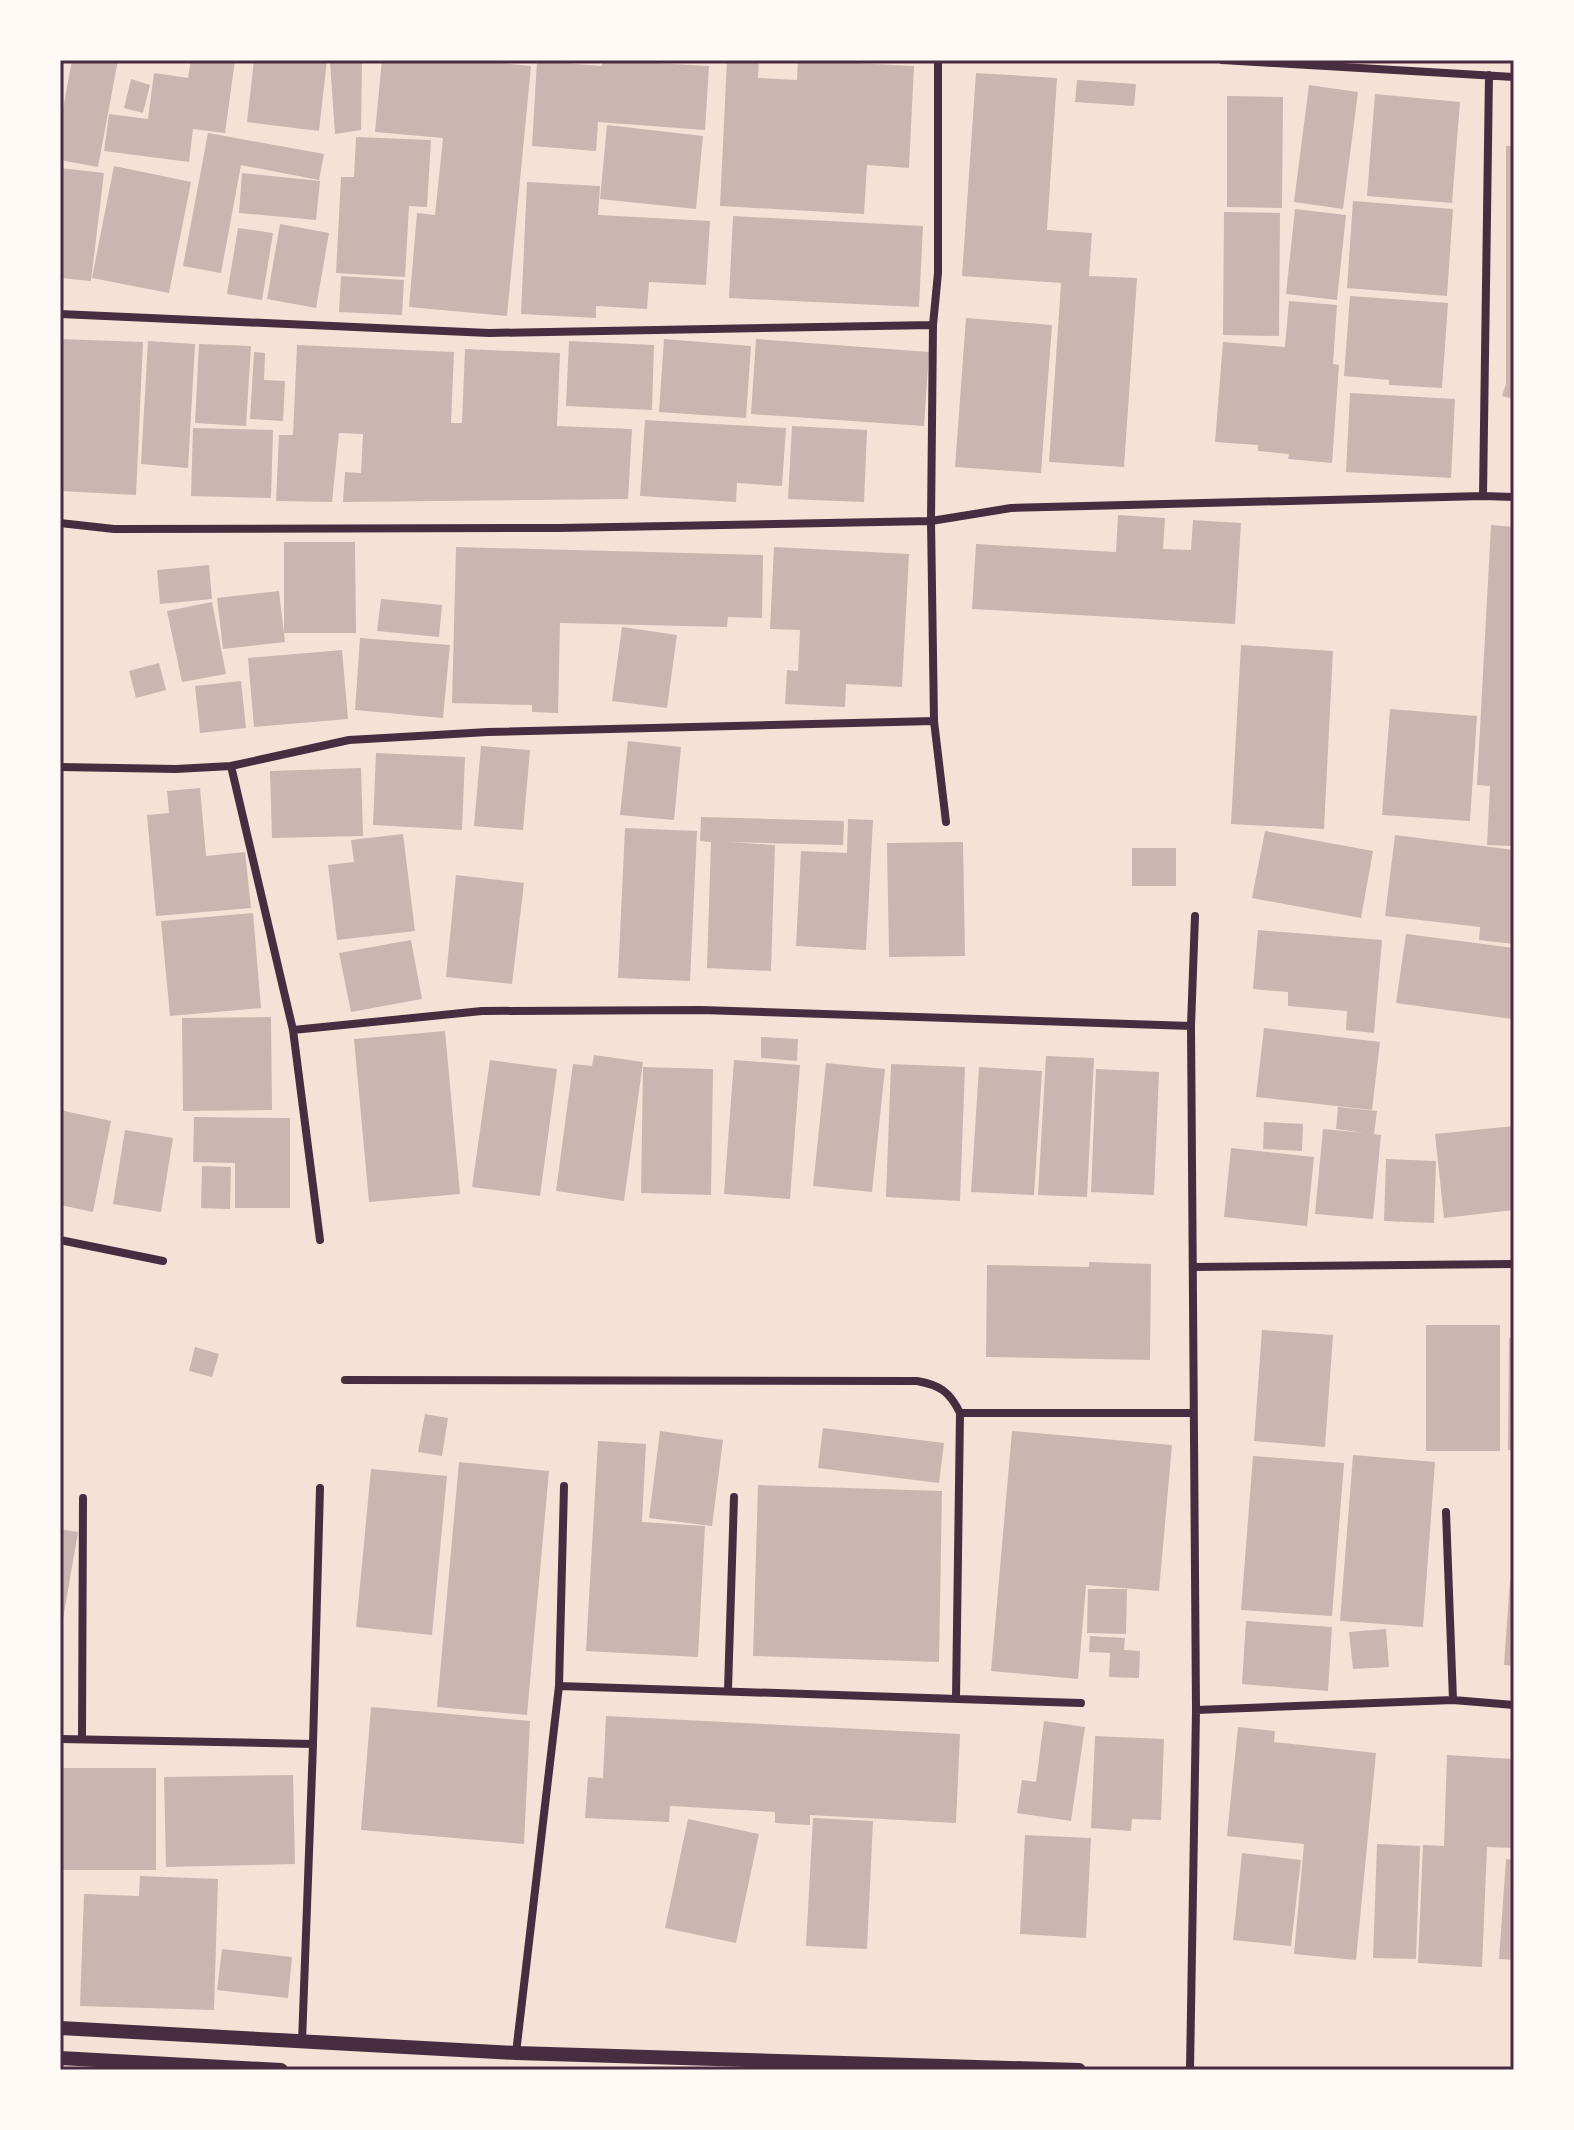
<svg xmlns="http://www.w3.org/2000/svg" width="1574" height="2130" font-family="'Source Sans 3',sans-serif">
	<rect width="100%" height="100%" fill="#f7e1d7"/>
	<!-- building -->
	<path fill="#ccb4b1" d="M72,60H118L98,167L60,160V125Z
		M191,60H235L225,133L193,129L189,162L104,151L109,114L148,119L154,73L188,78Z
		M254,60H327L319,131L247,122Z
		M362,60L361,130L335,134L330,62Z
		M382,60H470L531,66L507,316L409,307L417,213L435,215L443,138L375,132Z
		M602,60L709,66L705,130L598,122L596,151L532,146L537,61L602,66Z
		M727,60H759L758,78L797,80L798,60L914,66L909,168L867,165L864,214L720,206Z
		M976,73L1057,78L1047,230L1092,233L1089,276L1137,278L1124,467L1049,462L1061,283L962,276Z
		M131,79L150,85L143,113L124,108Z
		M1077,80L1136,84L1134,106L1075,102Z
		M1309,85L1358,92L1343,209L1294,202Z
		M1375,94L1460,102L1452,203L1367,196Z
		M1227,96L1283,97L1282,208L1227,207Z
		M607,125L703,136L696,209L600,199Z
		M208,133L324,154L319,180L241,165L221,273L183,266Z
		M356,137L431,140L427,207L409,206L405,277L336,273L341,177H354Z
		M1506,146H1514V399L1502,396L1506,384Z
		M114,166L191,182L169,293L92,278Z
		M60,168L104,173L91,281L60,278Z
		M242,173L320,181L316,220L239,213Z
		M527,182L600,186L598,215L710,221L706,285L649,282L647,309L596,306V318L521,314Z
		M1353,201L1453,209L1447,296L1347,288Z
		M1295,209L1346,215L1337,300L1286,294Z
		M1224,212L1280,213L1279,336L1223,335Z
		M733,216L923,226L919,307L729,298Z
		M280,224L329,233L316,308L267,299Z
		M238,228L273,233L262,300L227,294Z
		M341,276L404,280L402,315L339,312Z
		M1350,296L1448,303L1442,388L1389,385V380L1344,376Z
		M1289,301L1337,305L1333,364L1339,365L1332,463L1288,459L1289,454L1258,451V445L1215,442L1223,342L1285,347Z
		M966,318L1052,325L1041,473L955,467Z
		M60,339L143,342L136,495L60,491Z
		M664,339L751,346L746,418L659,412Z
		M756,339L929,352L924,426L751,414Z
		M148,341L195,344L188,468L141,464Z
		M569,341L654,345L652,410L566,406Z
		M199,344L251,346L246,426L195,423Z
		M297,345L454,352L451,423H462L465,349L560,353L557,426L632,429L628,499L343,502L345,472L361,473L363,434L339,433L332,502L276,501L279,435H293Z
		M254,352L265,353L264,380L285,381L283,421L250,419Z
		M1350,393L1455,399L1451,478L1346,472Z
		M645,420L786,428L782,486L737,483L736,502L640,496Z
		M792,426L867,430L864,502L788,499Z
		M193,428L273,430L271,498L191,496Z
		M1118,515L1165,518L1163,549L1191,550L1193,520L1241,523L1235,624L972,609L976,544L1116,552Z
		M1491,525L1514,527V846L1487,845L1490,786L1477,785Z
		M284,542H355L356,633H284Z
		M456,547L763,555L762,618L728,617L727,627L560,623L558,713L532,712V705L452,703Z
		M774,547L909,554L902,687L846,684L845,707L785,704L787,670L798,671L800,630L770,629Z
		M209,565L212,599L160,604L157,570Z
		M279,591L285,642L223,649L217,598Z
		M381,599L442,605L439,637L377,631Z
		M212,602L226,674L182,682L167,611Z
		M622,627L677,635L667,708L612,701Z
		M360,638L450,645L443,718L355,710Z
		M1241,645L1333,651L1324,829L1231,824Z
		M342,650L348,719L254,727L248,658Z
		M159,663L166,690L136,698L129,671Z
		M241,681L246,728L200,733L195,686Z
		M1390,709L1477,716L1470,821L1382,815Z
		M628,741L681,747L674,820L620,815Z
		M481,746L530,750L523,830L474,826Z
		M376,753L465,757L462,830L373,825Z
		M361,768L363,836L272,838L270,771Z
		M200,788L206,856L245,852L251,908L156,916L147,815L169,813L167,791Z
		M701,817L844,821L843,845L728,842L775,845L771,971L707,968L711,842L700,841Z
		M848,819L873,820L866,950L796,946L801,851L847,853Z
		M625,828L697,831L690,981L618,978Z
		M1265,831L1373,851L1361,918L1252,898Z
		M403,834L415,931L337,940L328,865L354,862L351,840Z
		M1395,835L1514,850V944L1479,940L1480,927L1385,916Z
		M963,842L965,956L889,957L887,843Z
		M1132,848H1176V886H1132Z
		M456,875L524,883L512,984L446,977Z
		M253,913L261,1008L170,1016L161,921Z
		M1258,930L1382,940L1374,1033L1346,1030L1347,1011L1288,1006V992L1253,989Z
		M1406,934L1514,948L1512,1019L1396,1003Z
		M411,940L422,999L351,1012L339,953Z
		M271,1017L272,1110L183,1111L182,1018Z
		M1264,1028L1380,1042L1372,1110L1256,1097Z
		M445,1031L460,1194L369,1202L354,1039Z
		M761,1037L798,1039L797,1061L761,1058Z
		M594,1055L643,1062L624,1201L556,1191L573,1064L592,1066Z
		M1046,1056L1094,1058L1087,1197L1038,1195Z
		M490,1060L557,1069L540,1196L472,1187Z
		M734,1060L800,1065L790,1199L724,1194Z
		M826,1063L885,1069L872,1192L813,1186Z
		M891,1064L965,1067L960,1201L886,1197Z
		M643,1067L713,1069L711,1195L641,1193Z
		M979,1067L1042,1071L1034,1195L971,1192Z
		M1096,1069L1159,1072L1154,1195L1091,1192Z
		M1338,1107L1377,1111L1374,1134L1381,1135L1373,1219L1315,1214L1323,1129L1365,1133L1336,1129Z
		M60,1110L111,1121L93,1212L60,1205Z
		M194,1117L290,1118V1208H235V1163L193,1162Z
		M1264,1122L1303,1124L1302,1151L1263,1149Z
		M1514,1126V1210L1444,1218L1435,1134Z
		M125,1130L173,1138L161,1212L113,1204Z
		M1231,1148L1314,1157L1307,1226L1224,1217Z
		M1386,1159L1436,1161L1434,1223L1384,1221Z
		M202,1166L231,1167L230,1209L201,1208Z
		M1089,1262L1151,1264L1150,1360L986,1357L987,1265L1089,1267Z
		M1426,1325H1500V1451H1426Z
		M1262,1330L1333,1335L1325,1447L1254,1441Z
		M1509,1338H1514V1451L1508,1450Z
		M195,1347L219,1354L212,1377L189,1371Z
		M425,1414L448,1418L442,1456L418,1452Z
		M823,1428L944,1443L939,1483L818,1468Z
		M660,1431L723,1440L712,1526L649,1518Z
		M1012,1431L1172,1445L1159,1591L1086,1585L1078,1679L991,1671Z
		M598,1441L646,1444L642,1522L705,1526L698,1657L586,1651Z
		M1353,1455L1435,1462L1423,1627L1340,1621Z
		M1253,1456L1344,1463L1332,1616L1241,1610Z
		M459,1462L549,1471L527,1715L437,1707Z
		M371,1469L447,1476L432,1635L356,1627Z
		M758,1485L942,1491L939,1662L753,1656Z
		M60,1529L78,1532L62,1625H60Z
		M1510,1580H1514V1666L1504,1665Z
		M1088,1589H1127L1126,1634L1087,1633Z
		M1246,1621L1332,1627L1328,1691L1242,1684Z
		M1386,1629L1389,1667L1353,1669L1349,1632Z
		M1090,1636L1125,1638L1124,1650L1140,1651L1139,1678L1109,1677L1110,1653L1089,1652Z
		M371,1707L530,1721L524,1844L361,1830Z
		M606,1716L960,1734L956,1823L810,1815V1825L775,1823V1812L670,1806L669,1822L585,1818L588,1777L603,1778Z
		M1044,1721L1085,1727L1071,1821L1017,1813L1022,1780L1036,1782Z
		M1238,1727L1275,1731L1274,1742L1376,1753L1356,1960L1294,1954L1304,1844L1227,1836Z
		M1095,1736L1164,1739L1161,1820L1132,1819L1131,1831L1091,1828Z
		M1447,1755L1514,1759V1848L1487,1847L1482,1967L1418,1963L1423,1845L1444,1846Z
		M60,1768H156V1870H60Z
		M293,1775L295,1864L166,1867L164,1777Z
		M813,1818L873,1821L867,1949L806,1946Z
		M688,1819L759,1834L736,1943L665,1928Z
		M1025,1835L1091,1838L1086,1938L1020,1934Z
		M1377,1844L1420,1846L1416,1959L1373,1958Z
		M1242,1853L1301,1860L1291,1946L1233,1940Z
		M1506,1859L1514,1860V1960L1499,1959Z
		M140,1876L218,1879L214,2010L80,2006L84,1894L139,1896Z
		M222,1949L292,1957L288,1998L217,1990Z"/>
	<g fill="none" stroke-linecap="round" stroke-linejoin="round">
		<!-- minor -->
		<path stroke="#4a2c40" stroke-width="8" d="M1222,60L1514,77
			M60,314L489,333L933,325L938,273V60
			M933,325L931,521L934,721L946,822
			M1483,496L1489,75
			M60,523L114,529L559,528L931,521L1011,508L1483,496L1514,497
			M231,766L293,1030L320,1240
			M60,767L176,769L231,766L349,740L488,732L934,721
			M1195,916L1191,1026L1196,1710L1453,1700L1514,1705
			M293,1030L482,1011L701,1010L1191,1026
			M60,1240L163,1261
			M1193,1267L1514,1264
			M345,1380L917,1381C940,1385 950,1392 960,1413
			M564,1486L559,1686L1081,1703
			M1446,1512L1453,1700
			M728,1690L734,1497
			M956,1698L960,1413H1193
			M60,1739L313,1744L302,2042
			M82,1739L83,1498
			M313,1744L320,1488
			M516,2053L559,1686
			M1190,2070L1196,1710"/>
		<!-- tertiary -->
		<path stroke="#4a2c40" stroke-width="14" d="M60,2028L516,2053L1079,2070
			M60,2058L281,2070"/>
	</g>
	<!-- border -->
	<rect width="1574" height="2130" fill="none" stroke="#fffaf5" stroke-width="124"/>
	<rect x="62" y="62" width="1450" height="2006" fill="none" stroke="#4a2c40" stroke-width="3"/>
</svg>
